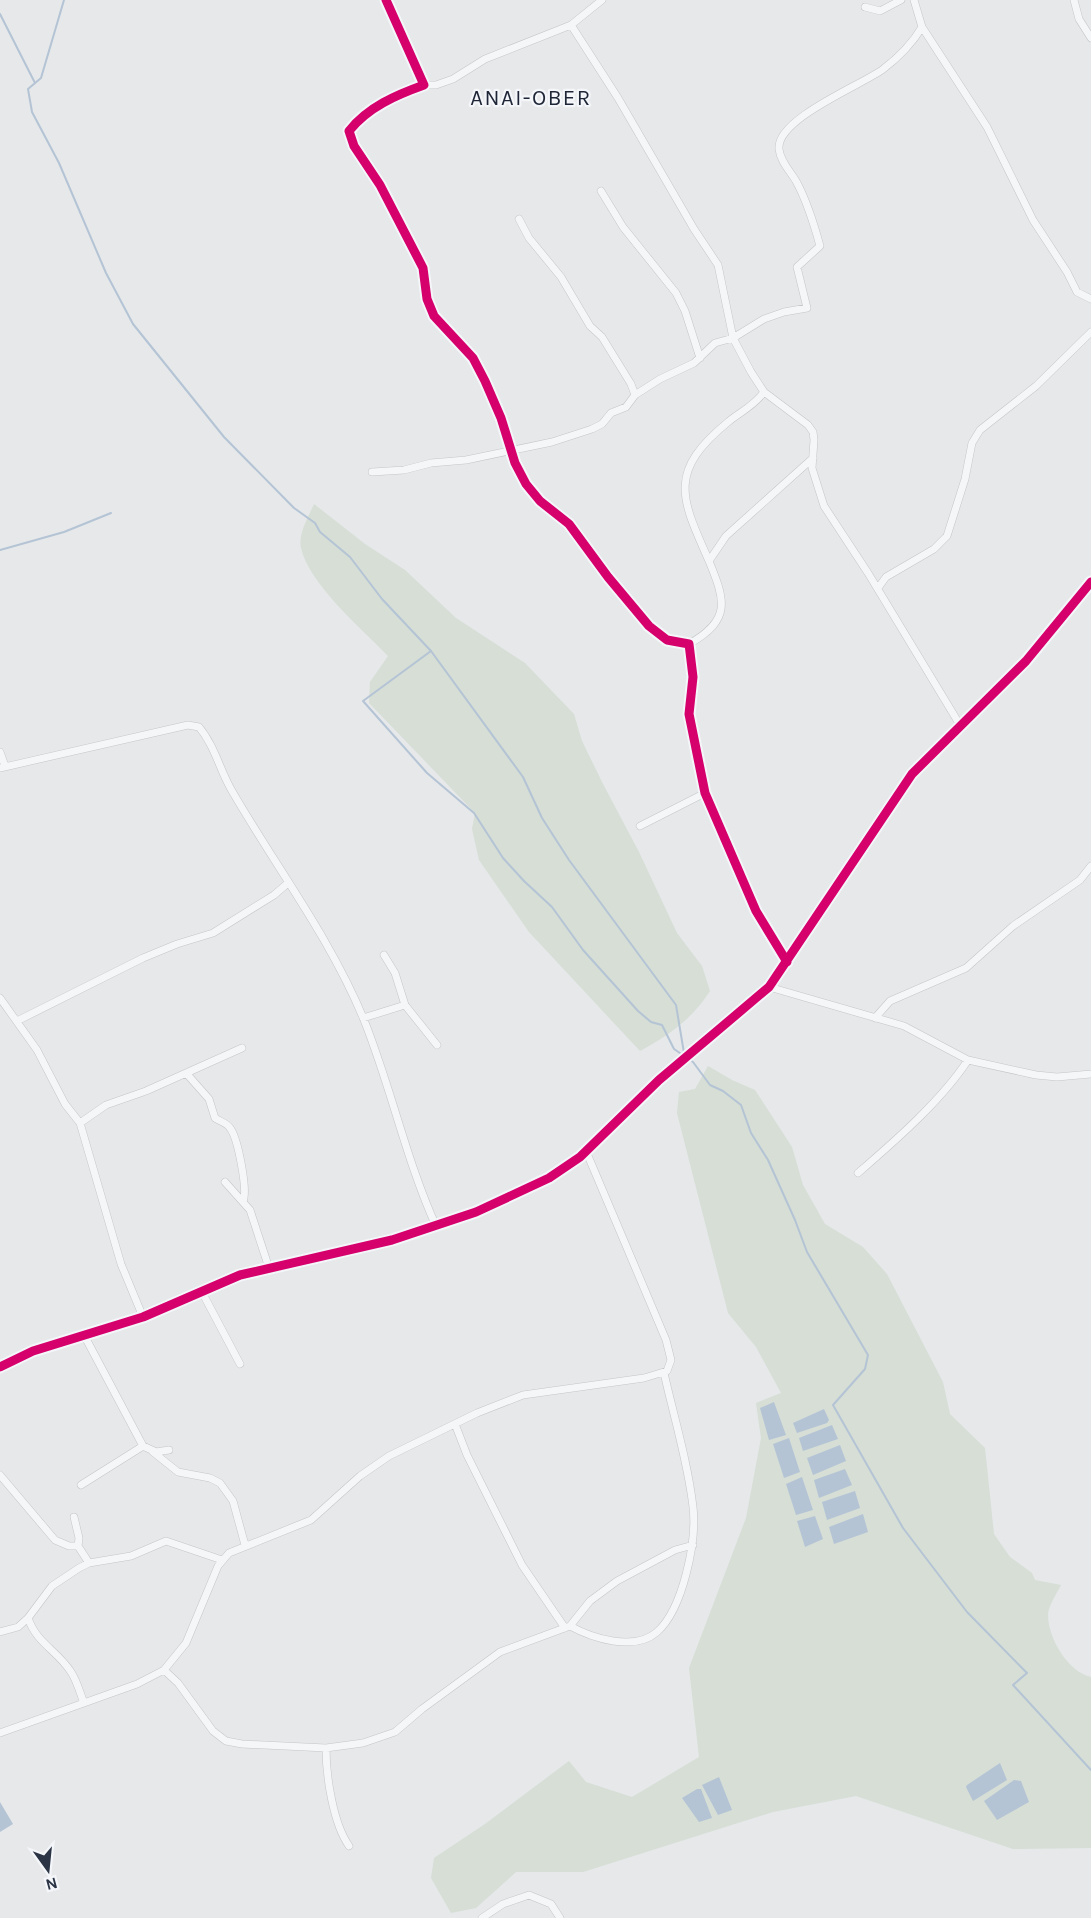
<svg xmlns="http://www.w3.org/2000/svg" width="1091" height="1918" font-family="Karla,sans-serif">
	<rect width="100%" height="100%" fill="#e6e8ea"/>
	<!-- green -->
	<path fill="#d6ded6" d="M314,504L365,544L405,570L456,618L525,663L574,714L582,741L603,784L639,852L677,933L702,966L710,991C692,1019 668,1036 640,1051L529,932L479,860L472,829L475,813L369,703L370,682L388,656C362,629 309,584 301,548C298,533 309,516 314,504Z
		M708,1066L732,1080L755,1090L792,1147L803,1185L825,1224L863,1247L887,1274L943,1382L950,1414L985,1448L994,1534L1010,1557L1032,1573L1035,1580L1061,1585C1057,1593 1048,1606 1048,1615C1048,1638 1068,1672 1091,1677V1848L1013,1849L856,1796L773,1812L583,1872H516L476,1908L451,1913L431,1878L434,1858L485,1824L569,1761L586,1782L632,1797L699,1757L689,1668L746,1518L761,1438L756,1403L781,1393L756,1347L728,1313L677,1113L679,1092L695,1089Z"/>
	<!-- water -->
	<path fill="#b4c4d5" d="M774,1402L786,1435L769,1440L760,1408Z
		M824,1409L829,1420L827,1423L797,1433L793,1423Z
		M832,1425L838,1439L803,1451L799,1438Z
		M789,1438L800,1472L784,1478L773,1444Z
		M840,1445L846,1461L813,1475L807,1458Z
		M845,1469L852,1485L819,1498L814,1480Z
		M802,1477L813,1510L796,1515L786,1484Z
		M855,1491L860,1508L827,1520L822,1502Z
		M863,1514L868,1532L834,1544L829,1527Z
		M815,1516L823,1539L805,1547L797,1521Z
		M1000,1763L1007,1780L973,1801L966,1787L967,1785Z
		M719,1777L732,1810L718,1815L702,1785Z
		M1014,1780L1021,1781L1029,1802L997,1820L984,1801Z
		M697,1789H701L712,1818L699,1822L682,1798Z
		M0,1802L13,1824L0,1832Z"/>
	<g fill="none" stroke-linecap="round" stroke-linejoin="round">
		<!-- stream -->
		<path stroke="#b4c4d5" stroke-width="2" d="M64,0L41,78L28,89L32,112L59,163L106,273L133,324L224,437L294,508L315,523L320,532L350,557L382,599L431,651L363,701L427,773L474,813L503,858L524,881L552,907L583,950L638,1011L651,1022L662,1025L674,1049L693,1062L710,1085L723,1091L741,1105L751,1133L768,1160L795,1220L807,1252L868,1355L865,1369L833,1405L903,1528L967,1612L1027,1673L1013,1685L1091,1770
			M0,14L35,83
			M0,550L64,532L111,513
			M431,651L523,777L542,818L569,860L676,1005L684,1053"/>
		<defs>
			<path id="minor" d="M386,0L424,85C396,95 368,107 349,131L354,146L380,185L423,268L427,299L434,316L473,358L485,381L501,418L515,463L526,484L540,501L569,524L608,577L649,626L667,640L689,644L693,677L689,714L705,793L756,911L787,962
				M1074,0L1079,19L1091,38
				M865,7L880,11L901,0
				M571,25L602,0
				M922,27L987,127L1033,220L1067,272L1077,292L1091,299
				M424,85H436L453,79L485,59L571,25L618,98L694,229L718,265L733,338L751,372L764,392L808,425L813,432L814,440L812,468L824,506L868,573L960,725
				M601,191L623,227L676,293L685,311L700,358
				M519,219L529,238L561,277L590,326L602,337L631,384L635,395
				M372,472L404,470L431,463L466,460L552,442L592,429L602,424L611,413L626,407L635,395L660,379L694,363L715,343L733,338L764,319L784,312L807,308L797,267L820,246C814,224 807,201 796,181C790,171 780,161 779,149C776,119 861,85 882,70C898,58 912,44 922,27L914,0
				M709,561C681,498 667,472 728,422C740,412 754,406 764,392
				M878,588L886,577L934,549L947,536L965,479L972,443L980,430L1036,386L1091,332
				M689,644C732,620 725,600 709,561L726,536L813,458
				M0,752L5,766
				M0,768L188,725L199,727C215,746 220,771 232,791C276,867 331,939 364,1020C391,1087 406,1160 436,1226
				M640,826L705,793
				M384,955L395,973L405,1005
				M769,987L904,1026L968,1060L1036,1075L1057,1077L1091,1074
				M0,998L37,1050L65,1104L80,1123L121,1264L143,1317
				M363,1018L405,1005L437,1045
				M875,1018L890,1001L966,968L1013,926L1080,880L1091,866
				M17,1021L143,958L177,944L213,933L274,895L288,883
				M186,1073L209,1099L215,1118C219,1121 227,1123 230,1128C238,1138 248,1191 243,1201
				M80,1123L106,1105L146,1091L242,1048
				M858,1173C895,1141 941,1101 968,1060
				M225,1182L250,1210L269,1268
				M202,1292L240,1364
				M84,1335L143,1446L156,1452L169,1450
				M0,1367L33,1351L143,1317L240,1275L392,1240L476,1212L549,1178L580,1157L659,1080L769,987L912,774L1026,661L1091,582
				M455,1424L467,1455L522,1565L565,1628
				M153,1452L178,1472L210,1478L220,1483L233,1501L245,1545
				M0,1475L55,1540L69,1546H78
				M81,1485L143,1446
				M74,1517L79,1538L78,1546L89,1563
				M570,1626C592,1638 634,1652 657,1632C683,1609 697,1541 693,1507C688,1463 674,1417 664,1373
				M0,1632L18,1627L28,1618
				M164,1670L178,1683L213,1731L226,1741L242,1744L326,1748L363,1743L395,1732L422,1709L500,1652L570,1626L590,1601L617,1581L675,1550L693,1545
				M84,1703C80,1693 77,1681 71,1672C57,1650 37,1644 28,1618L52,1586L79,1568L89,1563L131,1556L166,1541L222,1560
				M0,1733L137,1684L164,1670L186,1643L218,1566L229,1553L311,1520L360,1476L389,1456L477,1413L523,1395L644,1378L667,1371L671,1360L666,1340L586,1151
				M326,1748C326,1776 333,1823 349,1846
				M482,1918L503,1904L529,1895L551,1904L560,1918"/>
		</defs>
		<!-- minor casing -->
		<use href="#minor" stroke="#c4c6c8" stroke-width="8"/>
		<!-- minor -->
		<use href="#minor" stroke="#f5f6f7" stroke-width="7"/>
		<defs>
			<path id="cycleway" d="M386,0L424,85C396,95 368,107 349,131L354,146L380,185L423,268L427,299L434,316L473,358L485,381L501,418L515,463L526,484L540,501L569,524L608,577L649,626L667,640L689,644L693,677L689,714L705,793L756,911L787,962
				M0,1367L33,1351L143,1317L240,1275L392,1240L476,1212L549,1178L580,1157L659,1080L769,987L912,774L1026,661L1091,582"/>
		</defs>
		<!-- cycleway casing -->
		<use href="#cycleway" stroke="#f4f6f9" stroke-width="13"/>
		<!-- cycleway -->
		<use href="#cycleway" stroke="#d6006c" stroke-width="9"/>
	</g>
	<g text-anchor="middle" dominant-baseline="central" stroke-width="4.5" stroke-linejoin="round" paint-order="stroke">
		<!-- quarter labels -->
		<g font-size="22" letter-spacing="1.5" fill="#1d2536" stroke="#f4f6f9">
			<text x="531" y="98">ANAI-OBER</text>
		</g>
	</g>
	<!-- north arrow -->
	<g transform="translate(48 1870) rotate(165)" stroke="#f4f6f9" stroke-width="4.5" paint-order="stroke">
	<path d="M0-4.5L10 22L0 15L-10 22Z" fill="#2b3445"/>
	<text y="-9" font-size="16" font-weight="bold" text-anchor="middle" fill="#2b3445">N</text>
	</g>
</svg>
